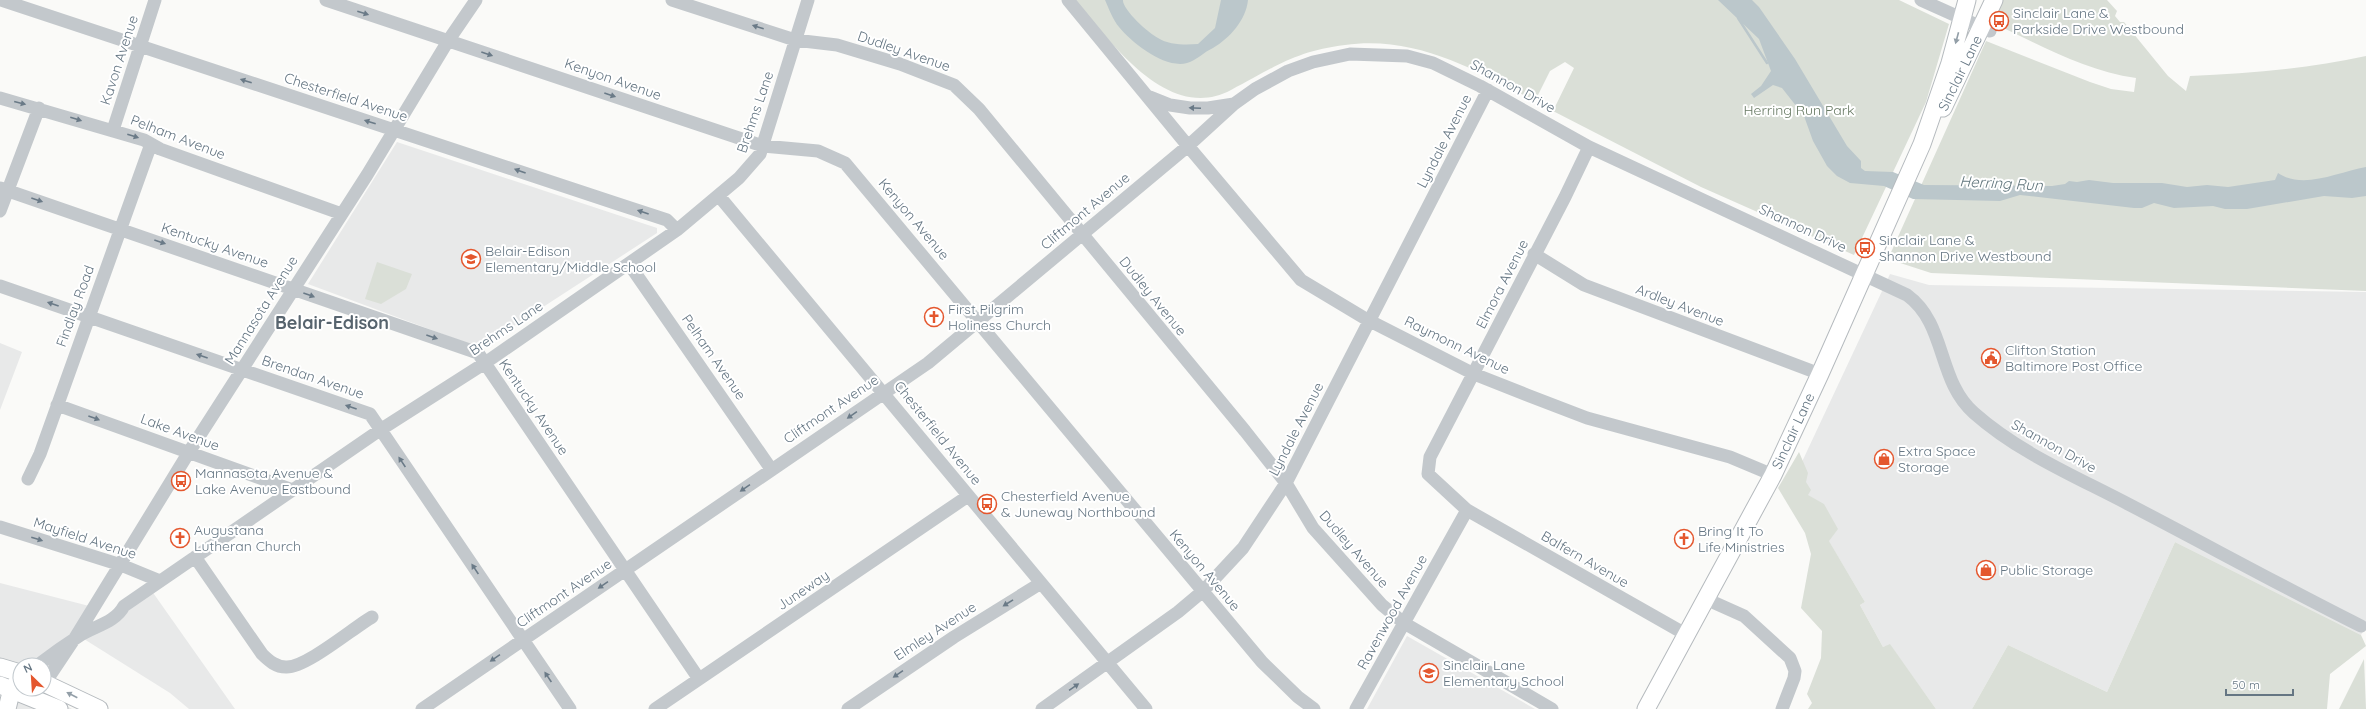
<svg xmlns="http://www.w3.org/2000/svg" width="2366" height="709" font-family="Quicksand,sans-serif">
	<rect width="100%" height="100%" fill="#fafaf8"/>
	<!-- built -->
	<path fill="#e8e9e9" d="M397,142L657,228V233L480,348L308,284Z
		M1890,274L1929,285L2366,292V626L2361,635L2175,542L2107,692L2008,645L1972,709H1936L1890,645L1883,647L1860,605L1865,602L1793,481Z
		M0,343L22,352L0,410Z
		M0,583L93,607L88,616L96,624L149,587L235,709H189L170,693L76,634L44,681V665H20V689H38L72,709H17L13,680L0,676Z
		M1407,636L1535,709H1367Z"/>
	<!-- green -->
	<path fill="#dadfd7" d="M1075,0H1899L1949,24L1926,102L1854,255L1701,187L1553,111L1574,68L1565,62L1550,71L1535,101C1475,70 1416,35 1345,45C1295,51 1273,68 1231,90C1168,124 1110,41 1075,0Z
		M2003,0H2107L2117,11L2115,16L2120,22H2124L2168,76L2186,91L2190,76C2249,73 2308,69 2366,56V291L1931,273L1888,259L1986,41L2090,82L2111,89L2134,92L2136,78C2086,71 2040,45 1995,24L1994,22Z
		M377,262L412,274L406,289L381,304L365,299Z
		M1799,452L1808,473L1806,482L1811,490L1808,495L1824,504L1838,529L1829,541L1865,602L1860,605L1883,647L1890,644L1936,709H1808L1812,703L1807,694L1821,658L1822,631L1801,608L1811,554L1805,533L1778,488Z
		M2175,542L2361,635L2366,646L2330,674L2327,709H1972L2008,645L2107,692Z
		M2364,659L2366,709H2339Z"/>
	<!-- water -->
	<path fill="#bbc7cb" d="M1105,0H1123C1122,9 1148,33 1158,38C1169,45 1185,45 1198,44L1215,28L1221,0H1248C1246,20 1230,38 1213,48C1204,52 1197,60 1187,63C1165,69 1132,43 1119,27C1113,20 1109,9 1105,0Z
		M1718,0H1752L1759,7L1795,59L1847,146L1861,161V168L1865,171L1893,172L1924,185L2052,186L2065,184L2069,181L2077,182L2089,180L2113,183H2162L2187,187L2207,185L2228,187L2275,180L2278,173C2303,190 2338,172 2366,167V196L2352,198L2324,196L2247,209H2225L2213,206L2174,208L2154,203L2142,208H2134L2020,195L2000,201L1913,199L1884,186L1850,183L1837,176L1827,166L1813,141L1804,116L1782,88L1773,85L1754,98L1751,94L1761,86L1771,71L1759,39Z"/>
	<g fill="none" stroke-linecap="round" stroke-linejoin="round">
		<!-- stream -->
		<path stroke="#bbc7cb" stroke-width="2.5" d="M1738,18L1767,63"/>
		<defs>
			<path id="major" d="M1943,108L1994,0
				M0,667L20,673
				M44,683L99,709
				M0,685L59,709
				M7,709L12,688L20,680
				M1646,709L1773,475L1820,374L1922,144L1950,63L1967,0"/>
		</defs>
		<!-- major casing -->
		<use href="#major" stroke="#b5babe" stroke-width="19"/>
		<!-- minor -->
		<path stroke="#c3c8cc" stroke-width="13" d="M1,0L618,204L667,220L677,230
			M326,0L763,146L818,151L845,163L1262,662L1298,697L1314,709
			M672,0L795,40L837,45L900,64L954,85L979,109L1245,431L1286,483L1313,528L1382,605L1404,623L1552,709
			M1068,0L1188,146L1301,280L1366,319L1474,374L1527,395L1587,418L1730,457L1773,475
			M1921,0L1990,31
			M1150,97L1170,105L1190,108H1208L1234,104L1255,89L1288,71L1313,62L1350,54L1407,56L1433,63L1480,86L1589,147L1907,295C1947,324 1937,381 1974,413C2019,453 2077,477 2130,505C2207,545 2283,587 2361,626
			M0,98L144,140L160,149L342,214
			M113,130L155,0
			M1589,147L1565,197L1430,457L1428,474L1467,510L1687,635
			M0,188L478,353L699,679
			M719,196L1146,709
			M0,211L39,108
			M1534,254L1584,285L1820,374
			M629,264L771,469
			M0,286L370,414L570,709
			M57,405L293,490
			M28,479L40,454L151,144
			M0,527L121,565L160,581
			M195,557L262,654C269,661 276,667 286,667C306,668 353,628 372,617
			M1706,599L1744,616L1790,658L1795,671L1794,678L1782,709
			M38,665C51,655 65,645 79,636C94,626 115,623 124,606L380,430L485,363L677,230L739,178L760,154L808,0
			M45,683L75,638L189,452L367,175L448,41L476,0
			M422,709L928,363L1188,146L1234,104
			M655,709L968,496
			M848,709L954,637L1041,583
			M1042,709L1178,612L1203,591L1243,548L1286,483L1488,90
			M1356,709L1467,510"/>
		<!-- major -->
		<use href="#major" stroke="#fff" stroke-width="17"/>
	</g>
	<!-- one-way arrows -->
	<defs><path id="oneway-solid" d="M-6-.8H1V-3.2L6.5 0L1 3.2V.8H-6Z"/></defs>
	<g fill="#6a7a87">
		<use href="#oneway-solid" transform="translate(363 13) rotate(18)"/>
		<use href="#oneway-solid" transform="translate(758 27) rotate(-162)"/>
		<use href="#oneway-solid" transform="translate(487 54) rotate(19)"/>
		<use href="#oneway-solid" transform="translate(246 81) rotate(-162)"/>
		<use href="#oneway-solid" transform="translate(610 95) rotate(19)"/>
		<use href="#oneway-solid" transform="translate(20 103) rotate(14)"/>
		<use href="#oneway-solid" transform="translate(1195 108) rotate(-178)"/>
		<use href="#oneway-solid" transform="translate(76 119) rotate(17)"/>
		<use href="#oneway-solid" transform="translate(370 122) rotate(-162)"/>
		<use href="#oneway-solid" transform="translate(133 136) rotate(18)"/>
		<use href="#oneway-solid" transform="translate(520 171) rotate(-160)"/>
		<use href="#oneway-solid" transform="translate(37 200) rotate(19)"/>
		<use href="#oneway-solid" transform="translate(643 212) rotate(-161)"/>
		<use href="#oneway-solid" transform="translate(160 242) rotate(19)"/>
		<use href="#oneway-solid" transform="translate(309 295) rotate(20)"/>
		<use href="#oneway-solid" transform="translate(53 304) rotate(-161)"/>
		<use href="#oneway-solid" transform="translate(432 337) rotate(19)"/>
		<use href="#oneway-solid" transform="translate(202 356) rotate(-161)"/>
		<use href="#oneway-solid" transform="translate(351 407) rotate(-161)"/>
		<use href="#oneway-solid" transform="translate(852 415) rotate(145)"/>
		<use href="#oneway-solid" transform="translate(94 418) rotate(20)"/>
		<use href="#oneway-solid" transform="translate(402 462) rotate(-124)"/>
		<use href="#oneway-solid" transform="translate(745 488) rotate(146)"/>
		<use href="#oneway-solid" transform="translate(37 539) rotate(17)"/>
		<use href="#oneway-solid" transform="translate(475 569) rotate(-124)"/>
		<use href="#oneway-solid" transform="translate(603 585) rotate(146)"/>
		<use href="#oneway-solid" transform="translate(1008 603) rotate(148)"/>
		<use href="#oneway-solid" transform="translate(495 658) rotate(146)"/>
		<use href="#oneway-solid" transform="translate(898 674) rotate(146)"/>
		<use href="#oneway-solid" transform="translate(548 677) rotate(-124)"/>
		<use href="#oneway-solid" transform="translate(1074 687) rotate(-35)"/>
	</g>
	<g fill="#939fa8">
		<use href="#oneway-solid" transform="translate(1957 38) rotate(105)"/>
		<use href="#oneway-solid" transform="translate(72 695) rotate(-153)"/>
	</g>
	<!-- icons -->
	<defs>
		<symbol id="bus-ring" viewBox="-11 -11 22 22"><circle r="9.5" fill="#fff" stroke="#e4572e" stroke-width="1.5"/><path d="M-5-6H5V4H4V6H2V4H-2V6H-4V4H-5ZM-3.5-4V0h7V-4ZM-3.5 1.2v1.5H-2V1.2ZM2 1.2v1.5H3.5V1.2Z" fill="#e4572e"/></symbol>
		<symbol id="school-ring" viewBox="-11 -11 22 22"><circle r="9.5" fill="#fff" stroke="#e4572e" stroke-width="1.5"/><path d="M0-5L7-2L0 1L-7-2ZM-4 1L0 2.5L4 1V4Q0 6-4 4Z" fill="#e4572e"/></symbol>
		<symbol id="church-ring" viewBox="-11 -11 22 22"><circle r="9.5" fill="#fff" stroke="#e4572e" stroke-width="1.5"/><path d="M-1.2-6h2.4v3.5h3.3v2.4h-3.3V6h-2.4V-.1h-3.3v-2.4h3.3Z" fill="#e4572e"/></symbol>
		<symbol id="civic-ring" viewBox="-11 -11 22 22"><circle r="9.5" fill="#fff" stroke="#e4572e" stroke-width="1.5"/><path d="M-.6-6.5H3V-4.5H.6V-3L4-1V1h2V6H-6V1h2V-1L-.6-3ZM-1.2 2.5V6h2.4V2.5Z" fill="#e4572e"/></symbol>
		<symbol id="shop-ring" viewBox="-11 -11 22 22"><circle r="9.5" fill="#fff" stroke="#e4572e" stroke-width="1.5"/><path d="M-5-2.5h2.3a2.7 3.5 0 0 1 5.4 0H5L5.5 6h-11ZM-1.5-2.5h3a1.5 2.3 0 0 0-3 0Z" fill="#e4572e"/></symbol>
	</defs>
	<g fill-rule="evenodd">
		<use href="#bus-ring" x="1988" y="10" width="22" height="22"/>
		<use href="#bus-ring" x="1854" y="237" width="22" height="22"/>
		<use href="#school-ring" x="460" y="248" width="22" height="22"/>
		<use href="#church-ring" x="923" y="306" width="22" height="22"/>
		<use href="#civic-ring" x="1980" y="347" width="22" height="22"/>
		<use href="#shop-ring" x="1873" y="448" width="22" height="22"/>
		<use href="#bus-ring" x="170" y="470" width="22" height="22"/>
		<use href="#bus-ring" x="976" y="493" width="22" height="22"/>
		<use href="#church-ring" x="169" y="527" width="22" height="22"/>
		<use href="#church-ring" x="1673" y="528" width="22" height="22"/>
		<use href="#shop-ring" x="1975" y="559" width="22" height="22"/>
		<use href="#school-ring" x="1418" y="662" width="22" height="22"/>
	</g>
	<g text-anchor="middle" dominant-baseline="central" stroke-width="4" stroke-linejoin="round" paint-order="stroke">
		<!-- poi labels -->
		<g font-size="14" fill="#657683" stroke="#fff" text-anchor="start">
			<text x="2013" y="13">Sinclair Lane &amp;<tspan x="2013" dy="16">Parkside Drive Westbound</tspan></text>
			<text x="1879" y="240">Sinclair Lane &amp;<tspan x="1879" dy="16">Shannon Drive Westbound</tspan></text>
			<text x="485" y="251">Belair-Edison<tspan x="485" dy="16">Elementary/Middle School</tspan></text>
			<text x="948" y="309">First Pilgrim<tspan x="948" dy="16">Holiness Church</tspan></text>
			<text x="2005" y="350">Clifton Station<tspan x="2005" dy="16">Baltimore Post Office</tspan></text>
			<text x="1898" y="451">Extra Space<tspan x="1898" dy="16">Storage</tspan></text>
			<text x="195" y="473">Mannasota Avenue &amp;<tspan x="195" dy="16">Lake Avenue Eastbound</tspan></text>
			<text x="1001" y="496">Chesterfield Avenue<tspan x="1001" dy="16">&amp; Juneway Northbound</tspan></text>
			<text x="194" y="530">Augustana<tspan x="194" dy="16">Lutheran Church</tspan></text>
			<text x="1698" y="531">Bring It To<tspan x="1698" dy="16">Life Ministries</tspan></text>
			<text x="2000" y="570">Public Storage</text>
			<text x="1443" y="665">Sinclair Lane<tspan x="1443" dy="16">Elementary School</tspan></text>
		</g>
		<!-- street labels -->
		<g font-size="14" fill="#657683" stroke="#fff">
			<text transform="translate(904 51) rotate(19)">Dudley Avenue</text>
			<text transform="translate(119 60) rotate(-72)">Kavon Avenue</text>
			<text transform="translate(1960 73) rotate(-64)">Sinclair Lane</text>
			<text transform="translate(613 79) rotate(19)">Kenyon Avenue</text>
			<text transform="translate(1513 86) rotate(29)">Shannon Drive</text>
			<text transform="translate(346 97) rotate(18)">Chesterfield Avenue</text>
			<text transform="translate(755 112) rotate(-71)">Brehms Lane</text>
			<text transform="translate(178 137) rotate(21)">Pelham Avenue</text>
			<text transform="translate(1444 141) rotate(-63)">Lyndale Avenue</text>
			<text transform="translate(1085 211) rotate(-40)">Cliftmont Avenue</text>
			<text transform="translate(914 219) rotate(50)">Kenyon Avenue</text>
			<text transform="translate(1803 228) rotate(25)">Shannon Drive</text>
			<text transform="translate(215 245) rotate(19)">Kentucky Avenue</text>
			<text transform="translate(1502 284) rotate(-63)">Elmora Avenue</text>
			<text transform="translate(1153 296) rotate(51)">Dudley Avenue</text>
			<text transform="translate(1680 305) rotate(21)">Ardley Avenue</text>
			<text transform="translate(75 306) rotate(-70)">Findlay Road</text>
			<text transform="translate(261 310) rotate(-58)">Mannasota Avenue</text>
			<text transform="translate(506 328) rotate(-34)">Brehms Lane</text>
			<text transform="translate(1457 345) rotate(26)">Raymonn Avenue</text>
			<text transform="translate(714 357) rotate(55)">Pelham Avenue</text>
			<text transform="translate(313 377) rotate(19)">Brendan Avenue</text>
			<text transform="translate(534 407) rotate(56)">Kentucky Avenue</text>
			<text transform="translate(831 409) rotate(-34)">Cliftmont Avenue</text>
			<text transform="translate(1296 429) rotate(-63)">Lyndale Avenue</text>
			<text transform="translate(1793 431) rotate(-65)">Sinclair Lane</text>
			<text transform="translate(180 432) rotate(20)">Lake Avenue</text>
			<text transform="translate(938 433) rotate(51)">Chesterfield Avenue</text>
			<text transform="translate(2054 446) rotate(29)">Shannon Drive</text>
			<text transform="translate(85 538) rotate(18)">Mayfield Avenue</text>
			<text transform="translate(1354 549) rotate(49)">Dudley Avenue</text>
			<text transform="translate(1585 559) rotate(30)">Balfern Avenue</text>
			<text transform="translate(1205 570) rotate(50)">Kenyon Avenue</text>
			<text transform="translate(803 590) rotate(-34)">Juneway</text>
			<text transform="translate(564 593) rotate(-34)">Cliftmont Avenue</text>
			<text transform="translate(1392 612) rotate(-61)">Ravenwood Avenue</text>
			<text transform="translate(935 631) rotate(-33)">Elmley Avenue</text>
		</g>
		<!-- park labels -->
		<g font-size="14" fill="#687a64" stroke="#fff">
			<text x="1799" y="110">Herring Run Park</text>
		</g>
		<!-- water labels -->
		<g font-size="15" font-style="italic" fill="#60757c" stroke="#fff">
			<text transform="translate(2001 183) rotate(3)">Herring Run</text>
		</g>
		<!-- district labels -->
		<g font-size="18" font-weight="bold" fill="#57646e" stroke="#fff">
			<text x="332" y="322">Belair-Edison</text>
		</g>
	</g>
	<!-- north arrow -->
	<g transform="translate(32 677) rotate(335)"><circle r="19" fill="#ffffff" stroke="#c1c8cd"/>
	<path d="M0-3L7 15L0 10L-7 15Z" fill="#e4572e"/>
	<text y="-6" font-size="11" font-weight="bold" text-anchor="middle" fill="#657683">N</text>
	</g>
	<!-- scale -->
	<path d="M2226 689v6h67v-6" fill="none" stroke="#657683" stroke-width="2"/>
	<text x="2232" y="689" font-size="12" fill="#657683" stroke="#ffffff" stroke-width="3" paint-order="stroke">50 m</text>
</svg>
